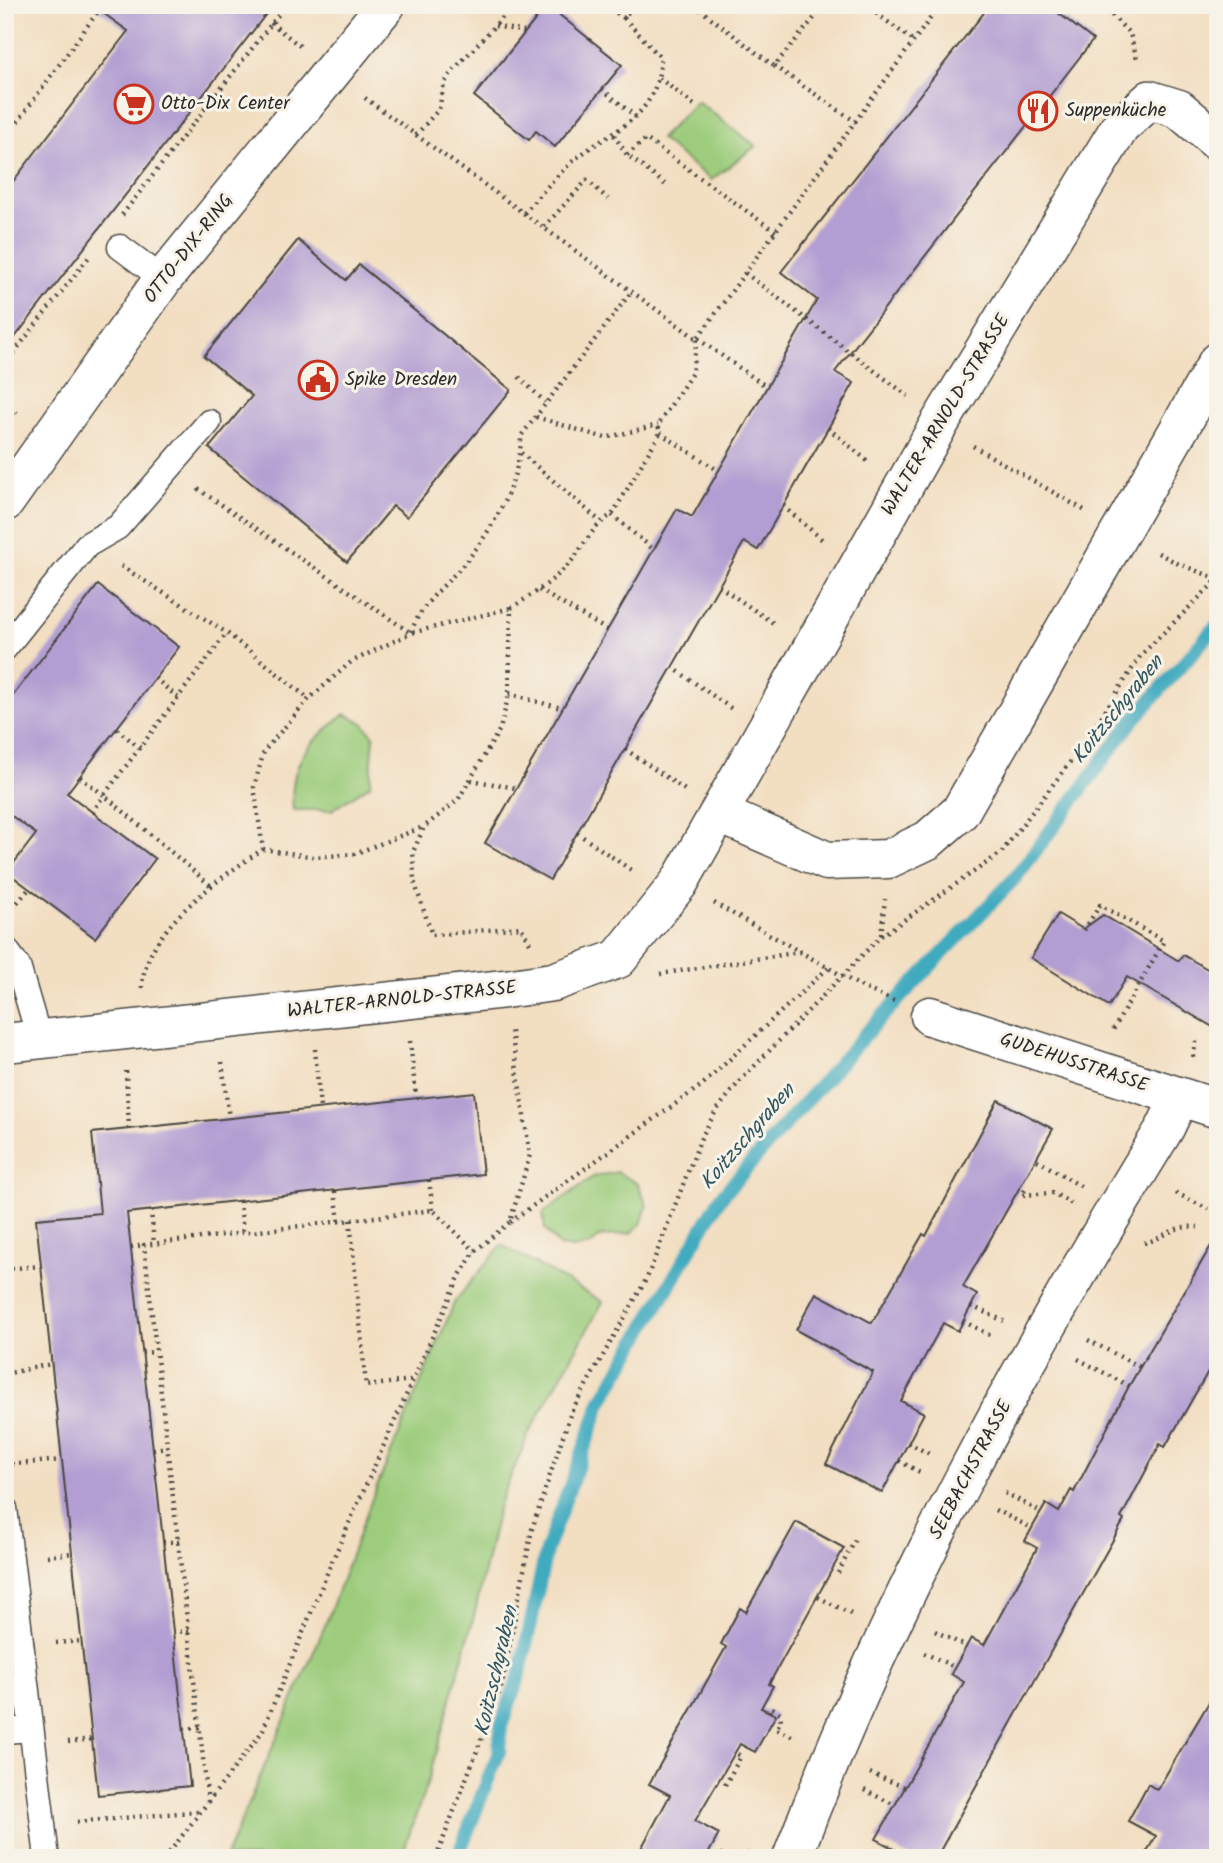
<svg xmlns="http://www.w3.org/2000/svg" width="1223" height="1863" font-family="Kalam,sans-serif">
	<rect width="100%" height="100%" fill="#f7f3e8"/>
	<filter id="ink" filterUnits="userSpaceOnUse"><feTurbulence type="fractalNoise" baseFrequency=".0143" numOctaves="2"/><feDisplacementMap in="SourceGraphic" scale="14" xChannelSelector="R" yChannelSelector="G"/><feConvolveMatrix kernelMatrix="1 2 1 2 8 2 1 2 1" color-interpolation-filters="sRGB"/></filter>
	<filter id="wash" filterUnits="userSpaceOnUse"><feTurbulence type="fractalNoise" baseFrequency=".00686" numOctaves="4" result="noise"/><feDisplacementMap in="SourceGraphic" scale="28" xChannelSelector="R" yChannelSelector="G"/><feGaussianBlur stdDeviation="1.57" result="paint"/><feColorMatrix in="noise" values="0 0 0 0 0 0 0 0 0 0 0 0 0 0 0 0 0 1.4 0 .05"/><feComposite in="paint" operator="in"/></filter>
	<g filter="url(#wash)">
		<rect width="100%" height="100%" fill="#f2dec1"/>
		<!-- green -->
		<path fill="#9ccc7b" stroke="#647c53" stroke-width="2" d="M697,101L756,146L711,180L660,139Z
			M345,714L363,723L374,736L370,785L332,810H293C288,761 309,743 345,714Z
			M617,1172L638,1184L647,1206L641,1224L631,1233L599,1237L591,1245L573,1248L559,1246L545,1229L543,1213L593,1177Z
			M502,1245L603,1302L530,1431L499,1504L475,1612L429,1778L401,1858H225L324,1628L373,1496L455,1301Z"/>
		<g fill="none" stroke-linecap="round" stroke-linejoin="round">
			<!-- stream -->
			<path stroke="#3faabf" stroke-width="14" d="M457,1858L499,1752L501,1726L520,1674L546,1551L602,1400L721,1197L870,1029L1016,877L1130,724L1218,624"/>
		</g>
		<g id="blocks">
			<!-- building -->
			<path fill="#b29ed2" d="M92,5H273L5,350V192L128,31Z
				M547,5L622,65L555,147L536,131L529,140L474,96Z
				M990,5H1048L1093,40L835,372L854,383L758,550L744,542L550,880L485,843L677,509L692,517L817,300L781,272Z
				M298,240L346,280L359,265L511,390L407,517L393,506L347,562L209,448L252,396L204,356Z
				M98,585L179,647L67,793L155,859L95,938L7,872L36,834L5,811V706Z
				M1058,914L1083,929L1103,915L1179,961L1183,955L1218,975V1030L1127,977L1109,1006L1031,958Z
				M474,1092L483,1174L127,1213L190,1786L98,1795L36,1219L100,1213L92,1133Z
				M998,1100L1053,1129L963,1287L977,1295L958,1331L943,1323L901,1401L924,1413L882,1493L826,1464L873,1372L796,1330L816,1293L872,1323L923,1234L926,1236Z
				M1218,1234V1354L1165,1447L1160,1444L1121,1518L1124,1520L936,1858H911L876,1839L964,1682L951,1674L971,1638L984,1645L1037,1548L1025,1541L1036,1521L1046,1504L1059,1512L1071,1490L1074,1492L1129,1386Z
				M796,1522L844,1548L769,1684L773,1686L761,1708L776,1715L755,1752L740,1744L695,1821L719,1834L706,1858H636L670,1795L649,1784L726,1647L721,1644L740,1608L746,1612Z
				M1218,1687V1858H1143L1156,1836L1128,1821L1148,1784L1157,1790Z"/>
		</g>
	</g>
	<g filter="url(#ink)">
		<use href="#blocks" fill-opacity="0" stroke="#494642" stroke-width="2"/>
		<g fill="none" stroke-linecap="round" stroke-linejoin="round">
			<defs>
				<path id="service" d="M120,247L163,279
					M5,648L87,545L118,527L209,422
					M5,948L18,966L39,1038
					M5,1508L47,1858
					M5,1731L30,1729"/>
				<path id="minor" d="M5,502L163,279L386,5
					M720,814L827,861L888,859L928,840L960,812L1218,361
					M930,1016L1218,1109
					M5,1043L505,989L553,982L618,959L679,883L938,426L1120,127L1150,100L1179,109L1218,142
					M792,1858C887,1605 1023,1358 1165,1128L1180,1097"/>
			</defs>
			<!-- service casing -->
			<use href="#service" stroke="#494642" stroke-width="27"/>
			<!-- minor casing -->
			<use href="#minor" stroke="#494642" stroke-width="41"/>
			<!-- path -->
			<path stroke="#494642" stroke-width="4.5" stroke-dasharray="2 5" stroke-linecap="butt" d="M605,5L624,18L633,5
				M694,5L774,66L825,5
				M865,5L915,42
				M1102,5L1130,34L1138,62
				M271,23L301,47
				M495,26L525,32
				M774,66L856,122
				M659,78L694,105
				M602,89L636,117
				M365,98L697,339L940,5
				M416,135L439,109L444,84L451,73L514,5
				M614,135L627,155L666,185
				M5,139L99,10
				M627,155L646,139L776,232
				M524,213C540,195 555,177 573,161C615,126 656,122 661,58L624,18
				M122,215L286,5
				M544,227L587,180L608,199
				M745,273L908,396
				M698,339L767,387
				M5,364L89,257
				M519,377L545,402
				M5,404L17,413
				M536,417L605,438L658,425
				M828,428L870,463
				M660,433L719,471
				M973,446L1084,510
				M521,453L600,521
				M198,489L411,633L511,608
				M783,506L825,542
				M612,515L653,549
				M1158,553L1179,564L1218,579
				M121,566L227,633L309,699
				M719,586L776,625
				M539,590L607,630
				M672,667L732,709
				M155,678L178,698
				M509,694L561,708
				M117,729L140,748
				M625,749L685,790
				M80,777L104,795L93,812
				M471,780L516,788
				M577,833L634,872
				M263,849L315,857L354,854L423,827
				M210,885L104,795L227,633
				M714,903L864,988L894,1001
				M8,913L29,889
				M1084,930L1100,905L1164,941L1113,1030
				M881,935L885,899
				M530,943L521,927L432,935L414,881L413,852L424,827L458,800L500,729L509,694L511,608C532,595 552,582 569,564C584,547 592,525 612,515L660,433L658,425L692,373L697,339
				M660,974L800,952
				M142,988C143,930 220,878 263,849L254,787L264,751L309,699L351,662L411,633C420,604 445,586 464,564C492,531 521,480 521,436L632,291
				M410,1041L416,1097
				M315,1049L320,1108
				M1193,1057L1197,1037
				M222,1062L229,1118
				M126,1071L129,1128
				M1037,1160L1082,1187
				M429,1180L433,1210
				M1025,1190L1022,1195L1053,1193L1072,1204
				M335,1191L339,1221
				M1176,1193L1208,1209
				M240,1201L243,1233
				M151,1210L154,1244
				M350,1220L366,1386L412,1380
				M510,1222L702,1085L828,968
				M1144,1243C1169,1237 1170,1225 1198,1227
				M131,1247L144,1245
				M5,1269L41,1266
				M971,1306L1004,1321
				M963,1321L993,1337
				M1088,1340L1140,1367
				M142,1353L156,1352
				M1078,1359L1129,1386
				M5,1374L51,1364
				M908,1443L932,1455
				M153,1449L167,1447
				M899,1461L922,1473
				M5,1465L62,1460
				M1005,1493L1041,1512
				M995,1510L1032,1528
				M163,1542H179
				M47,1556L72,1553
				M838,1573L855,1540
				M818,1597L851,1614
				M935,1631L967,1647
				M173,1632L189,1631
				M56,1643L81,1641
				M924,1653L955,1667
				M769,1712L771,1707L780,1713L781,1721L776,1729L796,1738
				M184,1729L201,1727
				M68,1742L92,1739
				M870,1773L904,1787
				M725,1785L741,1756L735,1753
				M864,1790L895,1805
				M208,1802L144,1245L433,1210L475,1251
				M77,1822L201,1811
				M715,1857L719,1853L729,1857L752,1853
				M165,1858L262,1732L333,1559L460,1275L475,1251L510,1222L530,1155L511,1031
				M436,1858L502,1685L532,1529L571,1412L647,1278L701,1138L716,1111L739,1082L881,936L1001,853L1083,745L1141,655L1218,579"/>
			<!-- service -->
			<use href="#service" stroke="#fff" stroke-width="24"/>
			<!-- minor -->
			<use href="#minor" stroke="#fff" stroke-width="38"/>
		</g>
	</g>
	<!-- icons -->
	<defs>
		<symbol id="supermarket-ring" viewBox="-11 -11 22 22"><circle r="9.5" fill="#f7f3e8" stroke="#c8321e" stroke-width="1.5"/><path d="M-6-5.5h2.5l.6 2H6L4.5 2H-2.5L-4.4-4H-6ZM-1.5 3.2a1.3 1.3 0 1 0 .1 0ZM3 3.2a1.3 1.3 0 1 0 .1 0Z" fill="#c8321e"/></symbol>
		<symbol id="restaurant-ring" viewBox="-11 -11 22 22"><circle r="9.5" fill="#f7f3e8" stroke="#c8321e" stroke-width="1.5"/><path d="M-5-6h1v4h1v-4h1v4h1v-4h1v5L-1.5 .5V6h-2V.5L-5-1ZM5-6V6H3V1.5H1.5Q1.5-4 5-6Z" fill="#c8321e"/></symbol>
		<symbol id="civic-ring" viewBox="-11 -11 22 22"><circle r="9.5" fill="#f7f3e8" stroke="#c8321e" stroke-width="1.5"/><path d="M-.6-6.5H3V-4.5H.6V-3L4-1V1h2V6H-6V1h2V-1L-.6-3ZM-1.2 2.5V6h2.4V2.5Z" fill="#c8321e"/></symbol>
	</defs>
	<g fill-rule="evenodd">
		<use href="#supermarket-ring" x="112" y="82" width="44" height="44"/>
		<use href="#restaurant-ring" x="1016" y="89" width="44" height="44"/>
		<use href="#civic-ring" x="296" y="358" width="44" height="44"/>
	</g>
	<g text-anchor="middle" dominant-baseline="central" stroke-width="6" stroke-linejoin="round" paint-order="stroke">
		<!-- poi labels -->
		<g font-size="19" fill="#2b2b2b" stroke="#f7f3e8" text-anchor="start">
			<text x="161" y="104">Otto-Dix Center</text>
			<text x="1065" y="111">Suppenküche</text>
			<text x="345" y="380">Spike Dresden</text>
		</g>
		<!-- street labels -->
		<g font-size="19" fill="#2b2b2b" stroke="#f7f3e8">
			<text transform="translate(189 249) rotate(-52)">OTTO-DIX-RING</text>
			<text transform="translate(946 415) rotate(-59)">WALTER-ARNOLD-STRASSE</text>
			<text transform="translate(402 1000) rotate(-6)">WALTER-ARNOLD-STRASSE</text>
			<text transform="translate(1074 1063) rotate(18)">GUDEHUSSTRASSE</text>
			<text transform="translate(971 1470) rotate(-62)">SEEBACHSTRASSE</text>
		</g>
		<!-- water labels -->
		<g font-size="21" font-style="italic" fill="#32575f" stroke="#f7f3e8">
			<text transform="translate(1118 710) rotate(-51)">Koitzschgraben</text>
			<text transform="translate(748 1137) rotate(-49)">Koitzschgraben</text>
			<text transform="translate(497 1671) rotate(-77)">Koitzschgraben</text>
		</g>
	</g>
	<!-- margin -->
	<rect width="1223" height="1863" fill="none" stroke="#f7f3e8" stroke-width="28"/>
</svg>
